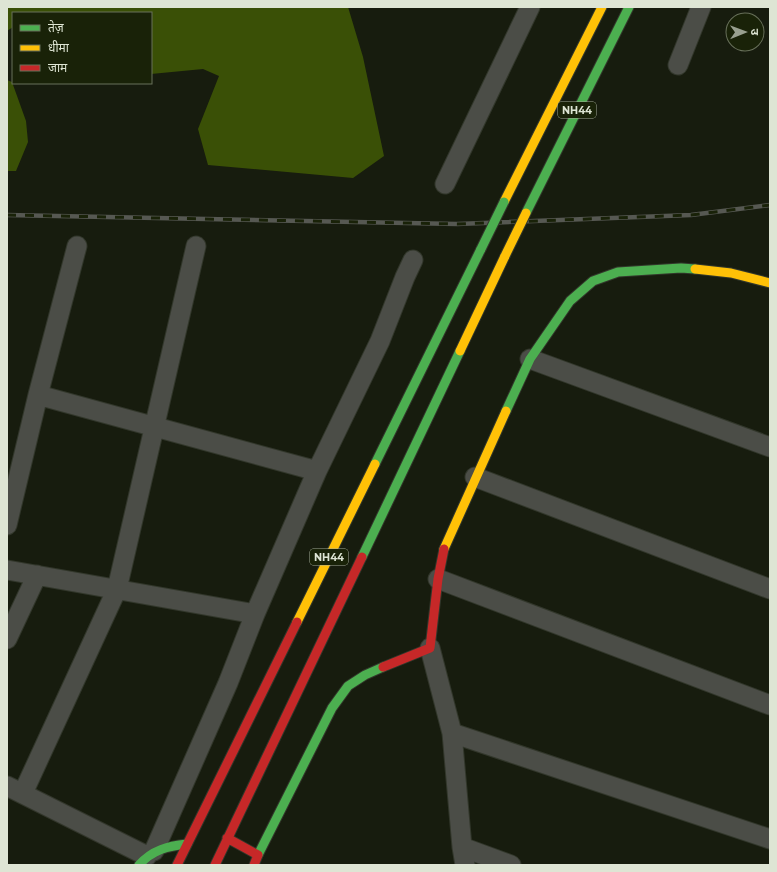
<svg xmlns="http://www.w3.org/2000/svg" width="777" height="872" font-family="Montserrat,'Noto Sans Devanagari',sans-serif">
	<rect width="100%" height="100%" fill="#171c0e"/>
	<!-- water -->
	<path fill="#3a5006" d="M7,7H348L363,57L384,156L353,178L208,165L198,129L219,76L203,69L151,74V13H13V27L7,31Z
		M7,80L12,82L26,121L28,142L16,171H7Z"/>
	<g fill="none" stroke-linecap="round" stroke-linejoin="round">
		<defs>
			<path id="street" d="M678,65L701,7
				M445,184L530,7
				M530,359L770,447
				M38,395L317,471
				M475,477L770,589
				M7,525L38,395L77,246
				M7,570L255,614
				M438,579L770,705
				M7,639L37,575
				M430,648L452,733L462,847L465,865
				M452,733L770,839
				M7,786L147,856
				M23,793L117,589L196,246
				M462,847L511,865
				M154,851L228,683L255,614L317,471L380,341L405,277L413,260"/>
			<path id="fast" d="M526,213L629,7
				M506,411L530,359L570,301L593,281L618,272L681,268L695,269
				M375,464L481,249
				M362,557L460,351
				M258,855L332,708L348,686L365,675L383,667
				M139,865C152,850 168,846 187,844"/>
			<path id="slow" d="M504,202L602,7
				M695,269L731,273L770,283
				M460,351L505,256
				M444,549L506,411
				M297,622L375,464"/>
			<path id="jam" d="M383,667L430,648L438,579L444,549
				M227,838L258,855L254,865
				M177,865L297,622
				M215,865L362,557"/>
		</defs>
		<!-- street casing -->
		<use href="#street" stroke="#32372b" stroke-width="21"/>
		<!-- fast casing -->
		<use href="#fast" stroke="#32372b" stroke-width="11"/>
		<!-- slow casing -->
		<use href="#slow" stroke="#32372b" stroke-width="11"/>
		<!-- jam casing -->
		<use href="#jam" stroke="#32372b" stroke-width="11"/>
		<!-- street -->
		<use href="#street" stroke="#4b4d47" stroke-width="19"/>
		<!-- fast -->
		<use href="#fast" stroke="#4caf50" stroke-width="9"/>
		<!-- slow -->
		<use href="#slow" stroke="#ffc107" stroke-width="9"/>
		<!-- jam -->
		<use href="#jam" stroke="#c62828" stroke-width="9"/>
		<defs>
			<path id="rail" d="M7,215L457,224L691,215L770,205"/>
		</defs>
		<!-- rail casing -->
		<use href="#rail" stroke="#565852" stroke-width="4.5"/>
		<!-- rail -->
		<use href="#rail" stroke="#192208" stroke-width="3" stroke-dasharray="9" stroke-linecap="butt"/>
		<defs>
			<path id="fast-bridge" d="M481,249L504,202"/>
			<path id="slow-bridge" d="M505,256L526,213"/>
		</defs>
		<!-- fast-bridge casing -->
		<use href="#fast-bridge" stroke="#32372b" stroke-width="11" stroke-linecap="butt"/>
		<!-- slow-bridge casing -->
		<use href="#slow-bridge" stroke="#32372b" stroke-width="11" stroke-linecap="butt"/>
		<!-- fast-bridge -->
		<use href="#fast-bridge" stroke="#4caf50" stroke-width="9"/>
		<!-- slow-bridge -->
		<use href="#slow-bridge" stroke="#ffc107" stroke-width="9"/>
	</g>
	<g text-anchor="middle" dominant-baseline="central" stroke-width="4" stroke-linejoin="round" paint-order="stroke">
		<!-- shield labels -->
		<g fill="#192208" stroke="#a3aa97" stroke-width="1">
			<rect x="558" y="102" width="38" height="16" rx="3"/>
			<rect x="310" y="549" width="38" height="16" rx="3"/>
		</g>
		<g font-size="10" font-weight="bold" fill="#dee5d4">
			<text x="577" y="110">NH44</text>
			<text x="329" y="557">NH44</text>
		</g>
	</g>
	<!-- border -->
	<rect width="777" height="872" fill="none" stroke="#dee5d4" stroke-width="16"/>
	<!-- legend -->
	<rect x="12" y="12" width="140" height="72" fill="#192208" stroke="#68705a"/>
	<rect x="20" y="25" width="20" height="6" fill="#4caf50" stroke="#68705a"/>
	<text x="48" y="32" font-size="12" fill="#dee5d4">तेज़</text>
	<rect x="20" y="45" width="20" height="6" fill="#ffc107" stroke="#68705a"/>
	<text x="48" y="52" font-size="12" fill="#dee5d4">धीमा</text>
	<rect x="20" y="65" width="20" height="6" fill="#c62828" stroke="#68705a"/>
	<text x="48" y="72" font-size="12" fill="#dee5d4">जाम</text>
	<!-- north arrow -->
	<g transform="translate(745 32) rotate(89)"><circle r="19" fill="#192208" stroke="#68705a"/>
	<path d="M0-3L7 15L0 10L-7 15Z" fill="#989f8f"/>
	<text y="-6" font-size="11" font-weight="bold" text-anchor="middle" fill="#dee5d4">उ</text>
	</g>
</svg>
